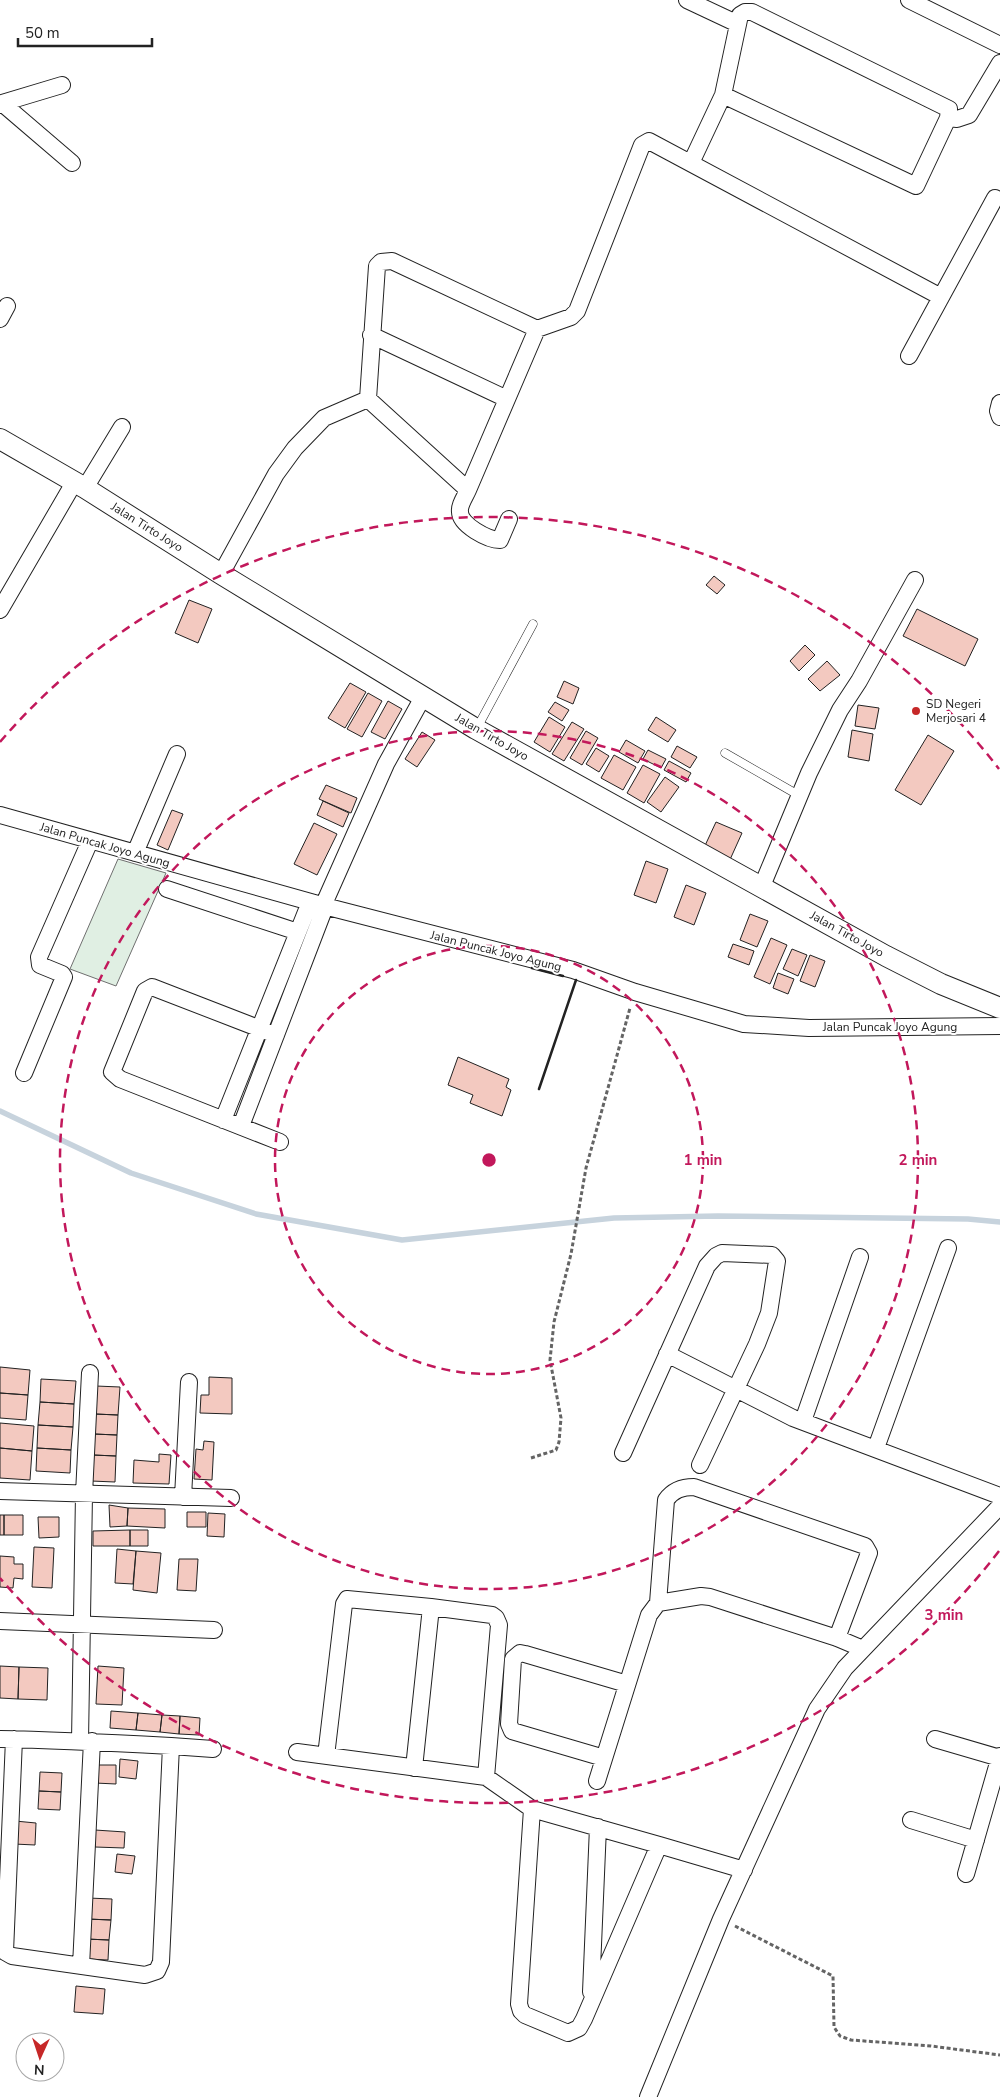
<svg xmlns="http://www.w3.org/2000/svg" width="1000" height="2097" font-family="'Nunito Sans',sans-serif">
	<rect width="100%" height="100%" fill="#fff"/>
	<!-- green -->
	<path fill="#e0efe3" stroke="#6f6f6f" d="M118,859L166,873L116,986L70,969Z"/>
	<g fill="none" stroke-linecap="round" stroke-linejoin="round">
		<!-- stream -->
		<path stroke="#c7d3dd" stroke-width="5.5" d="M0,1111L131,1173L256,1214L402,1240L614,1218L718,1216L968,1219L1000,1222"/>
	</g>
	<!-- building -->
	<path fill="#f3c9c0" stroke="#222" d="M714,576L725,585L717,594L706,585Z
		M189,600L212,609L198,643L175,633Z
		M917,609L978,639L965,666L903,636Z
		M805,645L815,655L799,671L790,661Z
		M827,661L840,675L820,691L808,679Z
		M564,681L579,688L573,704L557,697Z
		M350,683L366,692L345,728L328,718Z
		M368,693L382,701L362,737L347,729Z
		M388,701L402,709L385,739L371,732Z
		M555,702L569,710L562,721L548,712Z
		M858,705L879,708L875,729L855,726Z
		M549,717L565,727L550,752L534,742Z
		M656,717L676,730L668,742L648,730Z
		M572,722L584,729L564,761L552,754Z
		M852,730L873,734L869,761L848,757Z
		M586,731L598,738L582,765L570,758Z
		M422,732L435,740L417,767L405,759Z
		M928,735L954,751L921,805L895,790Z
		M626,740L645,751L638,763L619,752Z
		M677,746L697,757L690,768L671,757Z
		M596,748L609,756L599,772L586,764Z
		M648,750L666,759L661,768L643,759Z
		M614,755L636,767L623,790L601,778Z
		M669,761L691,773L686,782L664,770Z
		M643,765L660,774L644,803L627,793Z
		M665,777L679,787L661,812L647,802Z
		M326,785L357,798L351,813L319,799Z
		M323,801L349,813L343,827L317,815Z
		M172,810L183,814L168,850L157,845Z
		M716,822L742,833L728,864L702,852Z
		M314,823L337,834L317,875L294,864Z
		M646,861L668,869L656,903L634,895Z
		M686,885L706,893L694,925L674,917Z
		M750,914L768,921L757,947L740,940Z
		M771,938L787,945L770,984L754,977Z
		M733,944L754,951L749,965L728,957Z
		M792,949L807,955L798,976L783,969Z
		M810,955L825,961L815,987L800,981Z
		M778,973L794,979L788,994L773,988Z
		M458,1057L509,1079L506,1087L511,1090L502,1116L470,1103L473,1095L448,1085Z
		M0,1367L30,1370L28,1395L0,1393Z
		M209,1377L232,1378V1414L200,1413L201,1395H209Z
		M41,1379L76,1381L74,1404L40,1402Z
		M96,1386L120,1387L118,1415L95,1414Z
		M0,1393L28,1395L26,1420L0,1418Z
		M40,1402L74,1404L73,1427L38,1425Z
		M95,1414L118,1415L117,1435L94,1434Z
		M0,1423L34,1426L32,1451L0,1448Z
		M38,1425L73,1427L71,1450L37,1448Z
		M94,1434L117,1435L116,1456L93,1455Z
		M204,1441L214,1442L212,1480L194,1479L196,1449L203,1450Z
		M0,1448L32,1451L30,1480L0,1478Z
		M37,1448L71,1450L70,1473L36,1471Z
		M159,1454L171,1455L169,1484L133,1483L134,1460L159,1462Z
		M93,1455L116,1456L115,1482L91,1481Z
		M109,1505L128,1508L127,1526L110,1527Z
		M128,1508L165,1509V1528L127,1526Z
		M187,1512H206V1527H187Z
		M208,1513L225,1514L224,1537L207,1536Z
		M0,1515H4V1535H0Z
		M4,1515H23V1535H4Z
		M38,1517H59V1537L39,1538Z
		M130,1530H148V1546H130Z
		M130,1530V1546H93V1531Z
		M34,1547L54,1548L52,1588L32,1587Z
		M117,1549L136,1551L133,1584L115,1583Z
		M136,1551L161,1553L157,1593L133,1590Z
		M0,1556L14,1557V1564H23V1579L14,1578L13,1588L0,1587Z
		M179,1559H198L196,1591L177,1590Z
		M0,1666L19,1667L18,1699L0,1698Z
		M98,1666L124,1668L122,1705L96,1704Z
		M19,1667L48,1668L47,1700L18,1699Z
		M111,1711L138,1713L136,1730L110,1728Z
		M138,1713L162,1715L160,1732L136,1730Z
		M162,1715L180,1716L179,1734L160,1732Z
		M180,1716L200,1718L199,1735L179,1734Z
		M120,1759L138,1761L136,1779L119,1777Z
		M95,1765H116V1784L95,1783Z
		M40,1772L62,1773L61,1792L39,1791Z
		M39,1791L61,1792L60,1810L38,1809Z
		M15,1821L36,1823L35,1845L14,1844Z
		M95,1830L125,1832L124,1848L95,1847Z
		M117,1854L135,1856L132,1874L115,1872Z
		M88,1898L112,1899L111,1920L87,1919Z
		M87,1919L111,1920L109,1940L86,1939Z
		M86,1939L109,1940L108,1960L85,1959Z
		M76,1986L105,1989L103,2014L74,2012Z"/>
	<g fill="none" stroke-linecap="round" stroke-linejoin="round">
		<defs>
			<path id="service" d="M477,728L533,624
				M725,753L800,796"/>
			<path id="minor" d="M687,0L738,24
				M909,0L1000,45
				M2,103L62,85
				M0,105L2,103L72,163
				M948,118L957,119L969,115L1000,63
				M691,163L723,95L916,186L948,118L949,109L752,12H745L740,15L723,95
				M0,319L7,306
				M537,329L571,317L577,311L642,145L649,141L941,297
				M371,335L507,399
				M909,356L995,198
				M1000,403L998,411L1000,417
				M85,488L122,427
				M468,490C465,497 459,505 460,512C460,525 488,540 500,540L509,519
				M221,574L276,474L295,448L324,418L368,399L377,266L381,262L392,261L537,329L468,490L368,399
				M0,610L75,481
				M0,815L332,908L573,970L635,992L744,1024L809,1028L1000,1026
				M135,853L177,754
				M762,886L809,773L840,710L859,681L915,580
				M167,889L298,932
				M323,906L386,764L423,697
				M276,1035L152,987L145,991L112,1072L120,1079L280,1142
				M24,1073L64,977L62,974L40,965L39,957L90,841
				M223,1120L310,902
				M241,1126L325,907
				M667,1354L793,1418L1000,1496
				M803,1421L860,1257
				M876,1448L948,1248
				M623,1453L707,1266L716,1256L722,1253L772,1255L777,1261L769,1313L757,1344L700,1465
				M0,1491L231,1498
				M183,1497L189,1382
				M658,1603L701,1596L710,1597L837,1638L863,1649
				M0,1621L214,1630
				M0,1739C57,1740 114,1743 171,1746L161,1962L157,1971L145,1975L12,1956L5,1952L14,1739
				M935,1739L1000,1758
				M80,1741L84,1494L90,1373
				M171,1746L213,1749
				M297,1752L486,1777
				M326,1756L344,1604L347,1599L431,1607
				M604,1758L512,1731L509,1724L513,1659L520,1653L525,1654L627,1684
				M414,1768L431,1607L492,1615L496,1618L499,1625L486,1777L532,1809L659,1845
				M597,1781L649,1615L658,1603L666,1500C673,1490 682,1487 694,1487L865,1546L869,1553L837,1638
				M532,1809L519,2004L521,2011L525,2015L568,2033L579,2028L584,2019L659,1845L744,1870
				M911,1820L976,1840
				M966,1874L1000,1756
				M81,1966L92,1741
				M591,1992L598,1827
				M648,2097L721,1919L817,1709L845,1668L1000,1506"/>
			<path id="tertiary" d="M0,439L85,488L221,574L476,729L886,956L941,984L1000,1008"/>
		</defs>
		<!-- service casing -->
		<use href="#service" stroke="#222" stroke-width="9"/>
		<!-- minor casing -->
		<use href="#minor" stroke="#222" stroke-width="18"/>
		<!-- tertiary casing -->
		<use href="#tertiary" stroke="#222" stroke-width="22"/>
		<!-- path -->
		<path stroke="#646464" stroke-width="3" stroke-dasharray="4 2.5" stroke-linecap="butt" d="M531,1458L556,1450L559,1442L561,1418L550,1360L554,1322L571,1254L586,1168L630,1008
			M735,1926L833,1976L834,2027L840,2036L851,2040L931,2046L1000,2055"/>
		<!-- service -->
		<use href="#service" stroke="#fff" stroke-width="8"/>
		<!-- minor -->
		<use href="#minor" stroke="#fff" stroke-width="16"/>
		<!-- tertiary -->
		<use href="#tertiary" stroke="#fff" stroke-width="20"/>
		<!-- wall -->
		<path stroke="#222" stroke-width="2.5" d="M532,968L563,976
			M539,1089L576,980"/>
	</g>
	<!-- distance rings -->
	<g fill="none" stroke="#c2185b" stroke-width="2.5" stroke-dasharray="9 6">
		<circle cx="489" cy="1160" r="214"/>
		<circle cx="489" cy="1160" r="429"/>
		<path d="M999 1551A643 643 0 0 1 0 1578M0 742A643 643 0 0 1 999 769"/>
	</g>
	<!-- markers -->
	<circle fill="#c62828" stroke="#fff" stroke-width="2" cx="916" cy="711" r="5"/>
	<g text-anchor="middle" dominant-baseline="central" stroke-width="4" stroke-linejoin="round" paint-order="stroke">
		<!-- street labels -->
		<g font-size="12" fill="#222" stroke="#fff">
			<text transform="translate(147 527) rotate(32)">Jalan Tirto Joyo</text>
			<text transform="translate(492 737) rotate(30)">Jalan Tirto Joyo</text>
			<text transform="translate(105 845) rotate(16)">Jalan Puncak Joyo Agung</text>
			<text transform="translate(847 934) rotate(29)">Jalan Tirto Joyo</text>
			<text transform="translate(496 951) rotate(14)">Jalan Puncak Joyo Agung</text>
			<text x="890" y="1027">Jalan Puncak Joyo Agung</text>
		</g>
		<!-- poi labels -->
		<g font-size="12" fill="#222" stroke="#fff" text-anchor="start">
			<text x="926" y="704">SD Negeri<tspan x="926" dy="14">Merjosari 4</tspan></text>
		</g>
	</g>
	<circle cx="489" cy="1160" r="8" fill="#c2185b" stroke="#fff" stroke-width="2.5"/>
	<g font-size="15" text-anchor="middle" font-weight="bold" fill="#c2185b" stroke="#fff" stroke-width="4" stroke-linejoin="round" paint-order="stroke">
		<text x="703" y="1165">1 min</text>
		<text x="918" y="1165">2 min</text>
		<text x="944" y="1620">3 min</text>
	</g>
	<!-- north arrow -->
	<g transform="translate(40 2057) rotate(183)"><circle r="24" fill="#ffffff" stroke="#a7a7a7"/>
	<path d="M0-4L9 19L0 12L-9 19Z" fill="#c62828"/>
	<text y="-8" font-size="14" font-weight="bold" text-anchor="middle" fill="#222222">N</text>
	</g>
	<!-- scale -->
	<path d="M18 38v8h134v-8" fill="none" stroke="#222222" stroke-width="2.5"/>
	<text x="25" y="38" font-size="15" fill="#222222" stroke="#ffffff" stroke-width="4" paint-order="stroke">50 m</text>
</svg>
